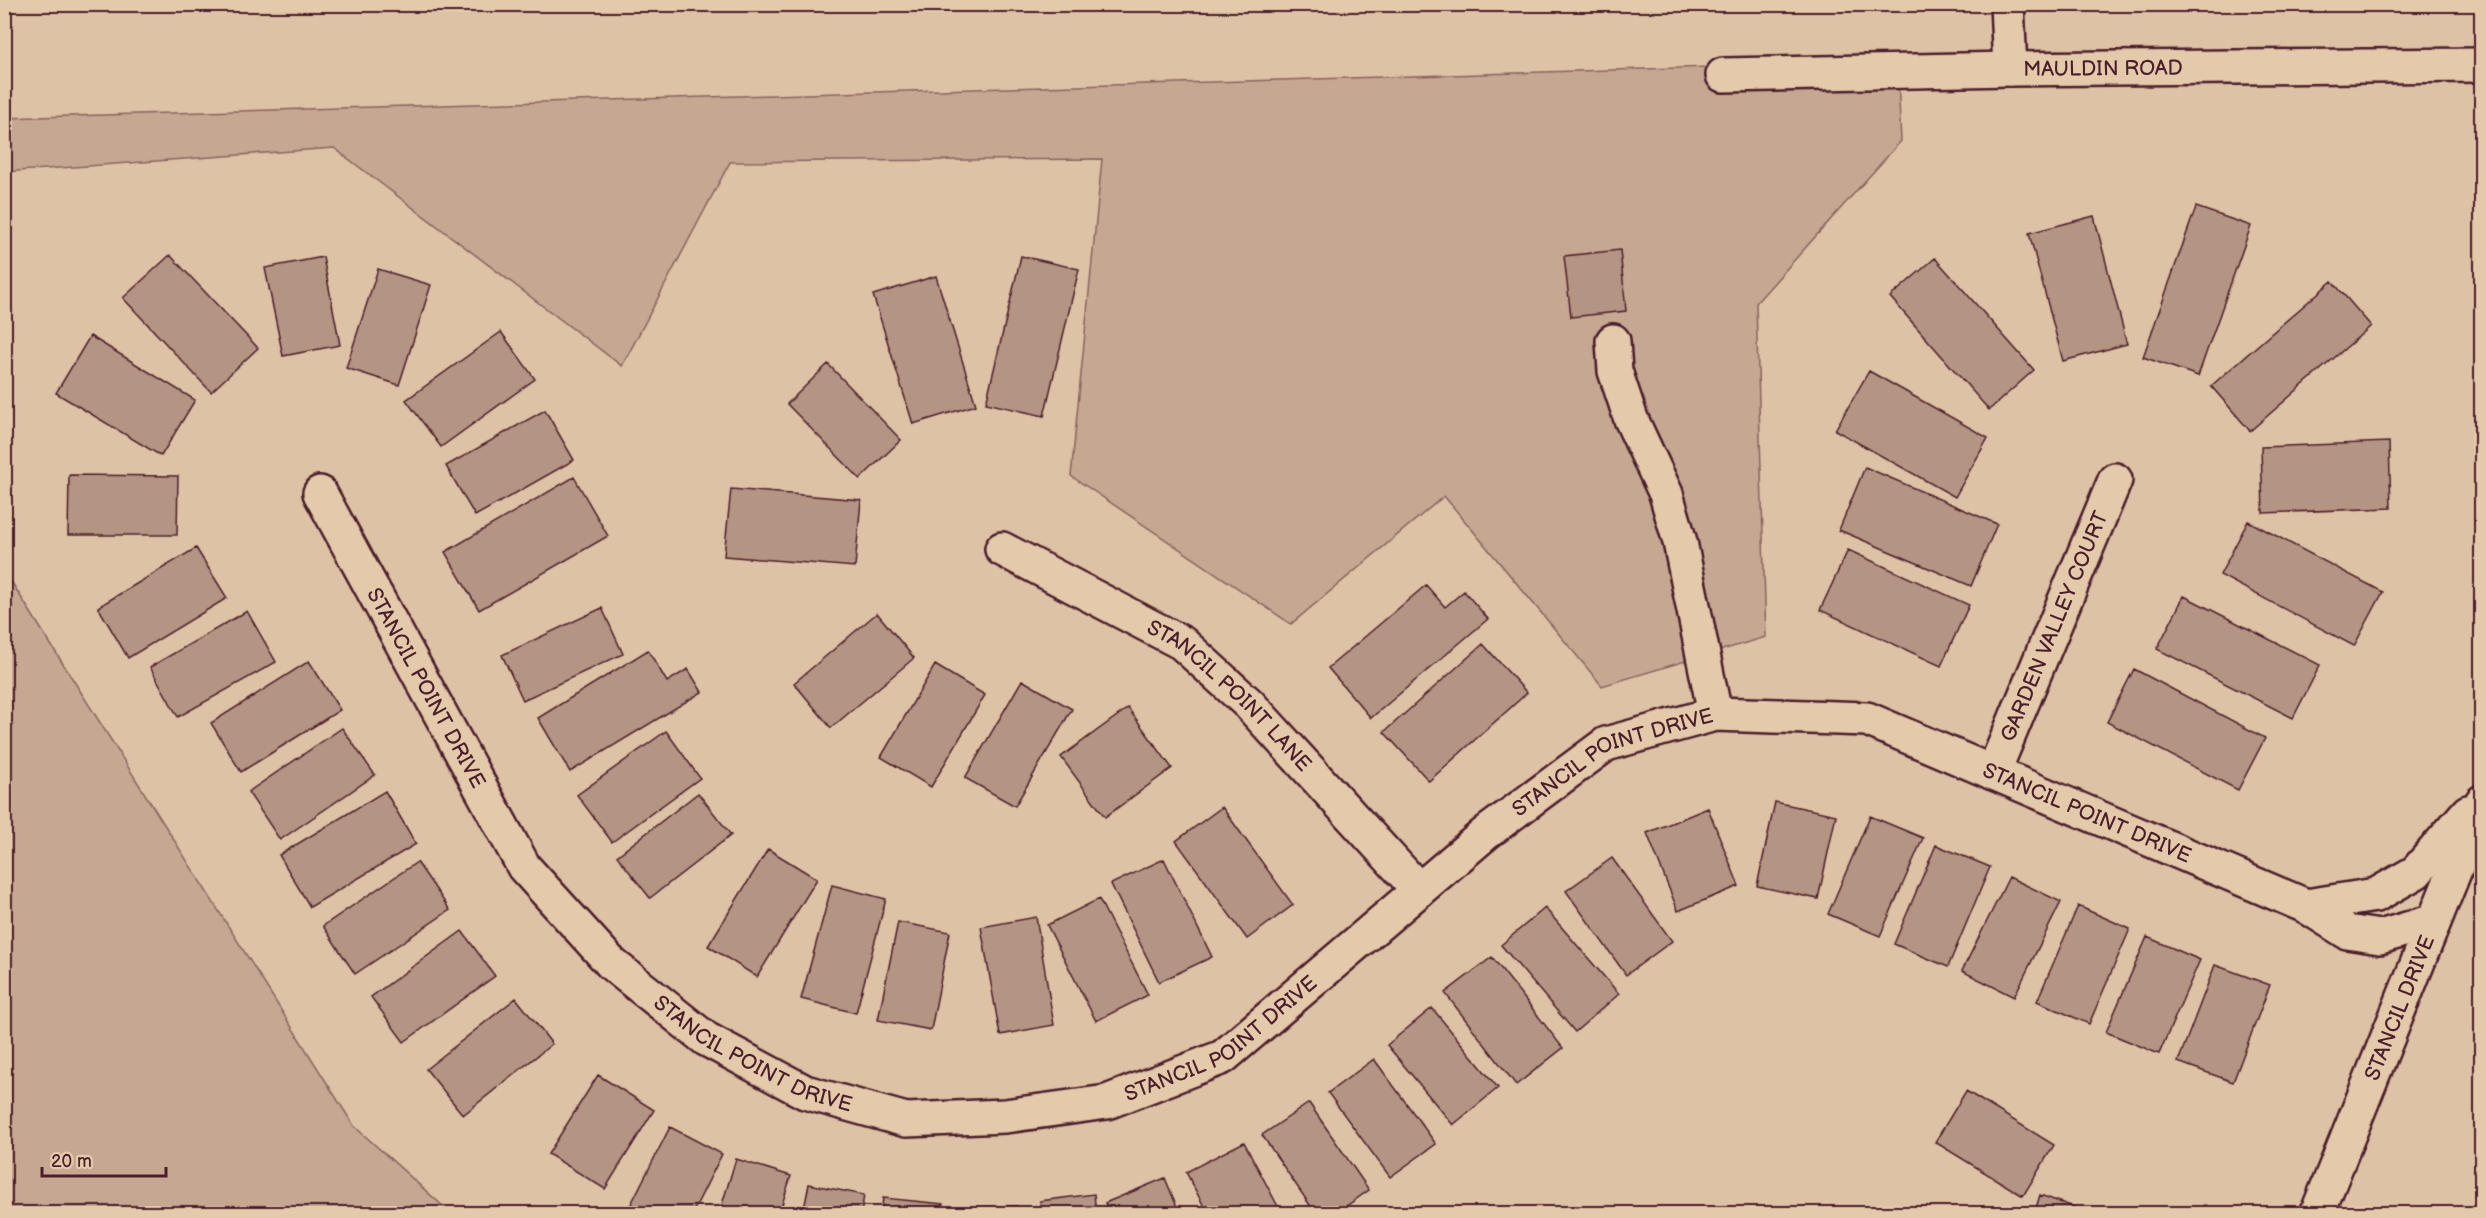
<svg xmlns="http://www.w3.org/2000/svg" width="2486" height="1218" font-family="'Balsamiq Sans',sans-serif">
	<rect width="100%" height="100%" fill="#dec2a6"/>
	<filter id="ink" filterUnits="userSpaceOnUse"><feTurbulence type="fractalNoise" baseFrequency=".0167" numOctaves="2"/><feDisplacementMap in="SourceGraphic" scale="12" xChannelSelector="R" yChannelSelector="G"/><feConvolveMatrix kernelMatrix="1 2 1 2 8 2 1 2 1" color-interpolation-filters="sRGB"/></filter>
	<g filter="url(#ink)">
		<!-- green -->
		<path fill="#c5a792" stroke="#88635e" stroke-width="1.5" d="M1897,59L1901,141L1756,303L1766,637L1602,686L1444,496L1291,624L1071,476L1102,159L730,162L622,366L334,148L5,172L4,118L1747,66Z
			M4,570L354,1126L444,1207L457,1213H5Z"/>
		<!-- building -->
		<path fill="#b49483" stroke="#4a1f2b" stroke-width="1.5" d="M2196,207L2251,226L2198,376L2143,357Z
			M2094,216L2127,344L2063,361L2029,233Z
			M1620,250L1626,311L1571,317L1564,256Z
			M170,255L258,348L211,392L123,298Z
			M1021,256L1079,269L1044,416L986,403Z
			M323,257L340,345L283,356L265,268Z
			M1935,258L2034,370L1989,410L1890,297Z
			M378,269L431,285L399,385L346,368Z
			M936,276L976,405L913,424L873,295Z
			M2332,281L2371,326L2250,431L2211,386Z
			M501,332L535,379L441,447L406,400Z
			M90,336L195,400L161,456L56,393Z
			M828,364L901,440L860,479L787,404Z
			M1869,371L1988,438L1955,497L1835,430Z
			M545,410L574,460L475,516L446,466Z
			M2389,442L2391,508L2263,513L2261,447Z
			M1865,467L1997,524L1971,586L1839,530Z
			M69,475L178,476L177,535H68Z
			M574,477L608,536L479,610L445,552Z
			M731,489L861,500L855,567L724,556Z
			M2248,521L2383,592L2354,646L2220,575Z
			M196,548L227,598L128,658L98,607Z
			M1848,550L1969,605L1941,666L1820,610Z
			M1426,585L1445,607L1464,591L1488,619L1371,718L1328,668Z
			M2184,596L2320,665L2293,718L2157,649Z
			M602,608L623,654L523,700L502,655Z
			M247,611L276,662L178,717L150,667Z
			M877,613L914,658L831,728L794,683Z
			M1483,644L1527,693L1429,781L1384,732Z
			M648,650L667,682L688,669L702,692L570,772L538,718Z
			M309,661L340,710L241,772L211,723Z
			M935,665L985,695L931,787L881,757Z
			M2134,669L2265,738L2238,790L2107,722Z
			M1022,680L1072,709L1015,806L965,778Z
			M1128,708L1172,768L1105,817L1061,757Z
			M342,728L375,775L280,840L248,792Z
			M666,731L700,778L612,842L577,795Z
			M385,791L416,844L310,907L279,855Z
			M698,793L731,835L650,898L617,856Z
			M1775,802L1836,815L1818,899L1757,886Z
			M1222,807L1293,905L1247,939L1176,841Z
			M1708,808L1739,886L1678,911L1647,833Z
			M1870,816L1923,838L1880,936L1828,914Z
			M1936,845L1990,867L1948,967L1894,944Z
			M768,849L817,879L757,977L708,946Z
			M1612,858L1672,941L1626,975L1566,891Z
			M1164,859L1212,957L1159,982L1111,884Z
			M417,862L450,910L355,974L323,926Z
			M2009,877L2061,902L2014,997L1962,971Z
			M832,885L886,899L856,1013L801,999Z
			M1099,899L1148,995L1096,1021L1047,925Z
			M2078,906L2130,929L2089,1024L2037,1001Z
			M1545,908L1619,994L1575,1032L1501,945Z
			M1036,917L1054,1025L1000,1035L981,927Z
			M898,922L950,932L931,1030L878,1020Z
			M462,931L495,976L404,1042L371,997Z
			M2147,937L2200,960L2159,1054L2106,1032Z
			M1492,957L1563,1048L1516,1085L1445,993Z
			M2215,965L2270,985L2233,1082L2178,1062Z
			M516,998L552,1044L463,1115L426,1069Z
			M1432,1008L1498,1088L1453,1125L1387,1045Z
			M1374,1059L1436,1144L1390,1177L1328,1093Z
			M598,1075L654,1110L605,1189L548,1154Z
			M1966,1091L2054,1145L2023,1196L1935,1142Z
			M1309,1103L1369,1190L1335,1214H1316L1262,1135Z
			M670,1127L722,1154L692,1214H626Z
			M1244,1142L1282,1214H1208L1186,1172Z
			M736,1159L791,1176L779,1214H719Z
			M1165,1178L1180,1214H1110L1105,1203Z
			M809,1184L864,1195L861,1214H803Z
			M1094,1194L1096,1214H1041L1040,1201Z
			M2040,1195L2093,1214H2034Z
			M883,1198L943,1204L942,1214H881Z
			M1017,1206L1018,1214H958V1208Z"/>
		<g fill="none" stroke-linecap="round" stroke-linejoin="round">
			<defs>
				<g id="minor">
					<path d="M2007,4L2010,69"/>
					<path id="s1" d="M1723,75L2010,69L2482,65"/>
					<path d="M1613,341L1615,371L1631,419L1666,494L1680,542L1715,714"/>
					<path id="s2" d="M320,493L524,867L612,964L706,1039L805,1092L906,1120L1005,1116L1107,1102L1223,1057L1486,833L1606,744L1715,714L1867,719L2306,906L2347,932L2380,937L2434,921"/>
					<path id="s3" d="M1002,549L1182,643L1249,704L1419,890"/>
					<path id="s4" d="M1993,773L2115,480"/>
					<path d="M2306,906L2376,895L2416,872L2468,812"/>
					<path id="s5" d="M2317,1214L2482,802"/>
				</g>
			</defs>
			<!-- minor casing -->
			<use href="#minor" stroke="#4a1f2b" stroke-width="38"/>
			<!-- minor -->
			<use href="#minor" stroke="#e4c9ab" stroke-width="33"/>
		</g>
	</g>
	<g text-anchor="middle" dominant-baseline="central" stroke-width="4.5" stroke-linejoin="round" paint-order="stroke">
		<!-- street labels -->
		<g font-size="21" fill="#4a1f2b" stroke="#e4c9ab">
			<text stroke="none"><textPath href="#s1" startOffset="380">MAULDIN ROAD</textPath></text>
			<text stroke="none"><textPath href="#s4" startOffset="159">GARDEN VALLEY COURT</textPath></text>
			<text stroke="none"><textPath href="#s2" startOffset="222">STANCIL POINT DRIVE</textPath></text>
			<text stroke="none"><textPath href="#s3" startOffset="273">STANCIL POINT LANE</textPath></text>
			<text stroke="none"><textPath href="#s2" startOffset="1714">STANCIL POINT DRIVE</textPath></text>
			<text stroke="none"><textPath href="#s2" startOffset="2220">STANCIL POINT DRIVE</textPath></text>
			<text stroke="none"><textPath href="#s5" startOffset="222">STANCIL DRIVE</textPath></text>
			<text stroke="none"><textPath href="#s2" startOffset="1228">STANCIL POINT DRIVE</textPath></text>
			<text stroke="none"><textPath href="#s2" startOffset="726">STANCIL POINT DRIVE</textPath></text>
		</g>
	</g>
	<!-- margin -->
	<rect width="2486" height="1218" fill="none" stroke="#e4c9ab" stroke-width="24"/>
	<rect x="12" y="12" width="2462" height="1194" fill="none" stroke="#4a1f2b" stroke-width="2" filter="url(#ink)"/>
	<!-- scale -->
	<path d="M42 1167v9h124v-9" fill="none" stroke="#4a1f2b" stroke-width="3"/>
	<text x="51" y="1167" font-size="18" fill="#4a1f2b" stroke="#e4c9ab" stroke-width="4.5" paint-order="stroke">20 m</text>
</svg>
